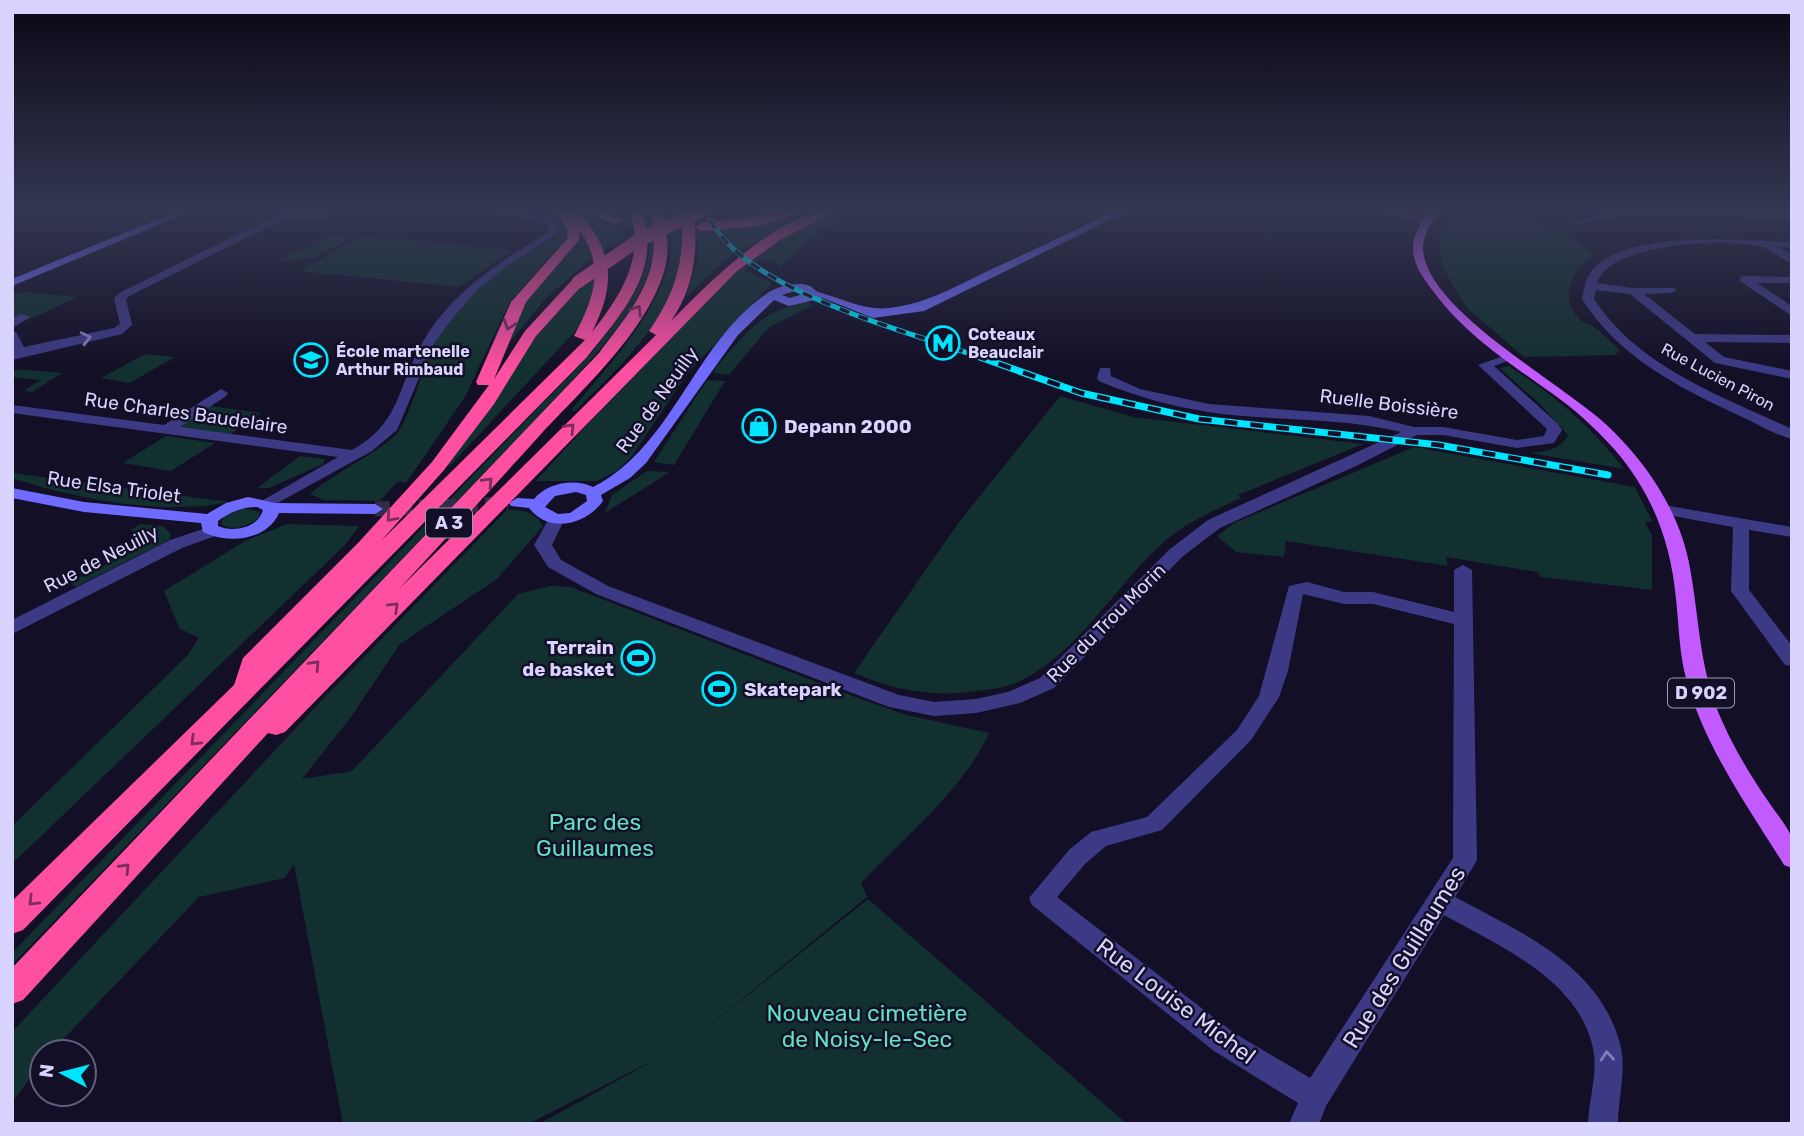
<svg xmlns="http://www.w3.org/2000/svg" width="1804" height="1136" font-family="Rubik,sans-serif">
	<rect width="100%" height="100%" fill="#130f26"/>
	<!-- green -->
	<path fill="#12302f" d="M548,210H554L569,234L509,303L465,397L406,483L398,481L380,501L324,500L310,494C328,477 391,445 398,432C414,407 420,374 432,347C455,295 513,262 560,235L557,227L560,226Z
		M816,210L727,258L686,297L698,258L697,230L775,222Z
		M841,210H868L822,228L780,267L774,260H758L745,271L772,283L687,374L632,456L617,471L597,481H536L632,375L738,265L770,243Z
		M1456,210H1555L1533,221L1572,238L1594,255C1571,269 1558,297 1580,320C1583,323 1590,324 1594,327C1603,333 1611,342 1620,350L1615,355L1524,357L1466,307L1442,266L1439,232Z
		M590,217L621,227L624,240L602,252L584,218Z
		M682,229C690,303 623,364 575,411H571C609,364 679,294 671,230Z
		M582,231L594,256L546,298L505,348L519,309L577,242Z
		M330,235L353,237L312,258L276,262Z
		M363,236L513,250L459,287L299,271Z
		M650,239H655C650,302 600,349 560,394L12,965V953L593,351C619,317 650,283 650,239Z
		M597,271L592,303L577,329L449,467L447,464L556,307Z
		M30,292L77,297L35,317L12,318V293Z
		M807,302L813,305L769,327L729,375L714,373L716,367C745,335 762,309 807,302Z
		M145,354L175,357L130,383L101,378Z
		M1509,366C1555,396 1591,426 1624,469L1530,453C1546,451 1560,450 1568,435L1539,403L1499,368Z
		M19,369L62,373L32,392L23,391L41,380L12,377V372Z
		M707,380L725,381L674,465L654,462Z
		M1060,396L1133,417L1363,444L1238,495L1241,498C1210,512 1179,526 1155,550C1111,593 1074,657 1016,683C1001,689 984,690 968,692C928,697 891,689 854,673L959,522Z
		M210,406L261,413L229,435L176,428Z
		M166,436L215,443L171,471L123,463Z
		M1414,447L1635,487L1652,521L1645,523L1652,535V590L1541,577L1537,572L1446,557L1448,566L1286,541L1284,557L1236,552L1217,536L1234,523Z
		M300,456L325,459L323,464L269,488H257Z
		M647,471L670,472L605,513L612,495Z
		M12,473L229,502C163,516 76,499 12,478Z
		M243,508L260,512L259,517C249,526 233,532 221,524L224,516Z
		M507,510C524,510 534,511 543,526L497,579L400,644L351,717L302,779L352,771L518,594L551,586L571,587L863,700L907,715L989,733C964,789 903,839 861,883L867,897L692,1040L868,899L1127,1124H539L660,1057L528,1124H343L294,864L285,878L199,897L51,1052H42V1063L12,1102V1032L322,700Z
		M141,524L162,526L171,533L169,540L75,587L70,582L150,543L130,530Z
		M287,524L359,526L346,544L12,864V826L187,656L199,638L179,628L164,591L247,540Z"/>
	<g fill="none" stroke-linecap="round" stroke-linejoin="round">
		<!-- secondary-tunnel -->
		<path stroke="#312d47" stroke-width="15" stroke-dasharray="15 7" stroke-linecap="butt" d="M375,509L508,504"/>
		<!-- highway-tunnel -->
		<path stroke="#312d47" stroke-width="13" stroke-dasharray="13 7" stroke-linecap="butt" d="M618,221L682,228"/>
		<!-- street -->
		<path fill="#3d3a85" fill-rule="evenodd" d="M480,210H503L554,219L559,233L509,265L478,289L451,320L433,345L397,430L372,451L272,506H260L258,503L338,457L12,413V405L164,425L221,389L228,393L226,396L180,427L352,450C400,424 397,388 421,345C450,293 499,262 549,232L546,223Z
			M1370,210H1389L1432,222L1427,225Z
			M1619,210H1727L1792,214V220L1691,214H1630L1575,225L1570,222Z
			M280,213H326L331,216L326,219L286,218L129,296L126,299L132,325L122,334L12,360V331L16,332L24,347L114,328L120,324L114,298L121,292Z
			M1718,239L1792,242V248L1778,247L1792,255V263C1780,259 1770,248 1758,246C1722,239 1611,242 1597,283L1633,288H1675L1677,290L1671,293L1644,294L1695,334L1792,335V343L1705,342L1724,357L1792,371V379L1715,363L1630,294L1596,290L1594,299C1638,367 1721,396 1792,429V439C1775,435 1758,424 1742,417C1680,388 1619,358 1582,299C1584,290 1585,281 1590,273C1614,240 1681,240 1718,239Z
			M1744,276L1792,277V283H1757L1792,306V316L1740,281V277Z
			M21,314L31,317L12,328V319Z
			M1506,355L1513,359L1494,366L1557,423L1562,430L1554,443L1517,448L1443,435H1417L1358,465L1220,528L1182,557L1054,688L1020,703L976,713L934,716L889,707L596,594L548,567L534,545L551,515H563L565,518L552,545L561,560L608,586L899,695L934,702L976,699L1008,692L1040,678L1170,549L1208,520L1401,432C1337,416 1272,422 1208,412C1170,406 1134,396 1099,381L1097,378L1100,368H1110L1111,376L1140,389L1209,404L1369,416L1414,427H1443L1517,440L1544,436L1547,429L1478,365Z
			M1663,505L1792,527V537L1749,530V590L1792,646V666L1785,665L1731,591L1733,527L1657,513L1655,510Z
			M212,526L218,527L220,531L218,535L182,548L12,634V620L170,540Z
			M1463,565L1472,570L1477,860L1455,897C1522,933 1602,966 1621,1048C1626,1073 1618,1099 1618,1124H1588C1589,1099 1598,1073 1593,1048C1578,979 1499,946 1444,915L1326,1106L1319,1124H1289L1298,1103L1214,1051L1032,905L1029,898L1069,850L1091,832L1147,817L1237,730L1259,696L1289,586L1307,582L1344,592H1373L1454,612V570ZM1303,594L1344,604H1373L1454,624L1453,858L1310,1078L1234,1033L1057,897L1085,864L1106,846L1162,830L1251,740L1279,697L1288,671Z"/>
		<!-- secondary -->
		<path fill="#6f6bff" fill-rule="evenodd" d="M180,210H194L12,286V279Z
			M1117,210H1130L924,311L873,318L823,298L789,306L774,300L738,335L646,463L630,478L601,495L603,501C586,525 549,534 529,508L511,506L509,503L517,498L534,499C547,483 574,478 593,487C674,446 694,341 769,292C779,286 798,281 810,286C813,287 815,291 818,292C840,298 866,311 889,308C927,304 958,285 992,269C1034,250 1075,230 1117,210ZM798,290L806,293L790,298L782,295ZM576,492L586,495L587,501L570,513L558,514L545,507L555,496Z
			M12,488L84,502L207,514L226,503L248,497L275,503L375,504L383,509L375,514L279,513C267,541 227,544 203,532L201,523L84,512L12,498ZM257,507L263,510C258,528 233,533 218,526V521C230,512 242,507 257,507Z"/>
		<!-- primary -->
		<path fill="#c25bff" fill-rule="evenodd" d="M1430,210H1440C1432,222 1423,234 1423,248C1424,311 1572,388 1614,432C1651,469 1681,516 1690,568C1700,623 1699,671 1723,723C1735,750 1751,776 1768,801C1775,812 1786,824 1791,836C1794,845 1792,858 1792,868L1784,865C1747,805 1704,746 1686,678C1679,652 1679,625 1676,599C1671,542 1652,493 1615,450C1600,433 1583,417 1565,403C1517,367 1469,340 1433,291C1423,278 1413,264 1413,248C1413,234 1422,221 1430,210Z"/>
		<!-- highway -->
		<path fill="#ff4fa3" fill-rule="evenodd" d="M554,210H578C613,252 617,282 592,332C621,295 645,259 630,210H642C662,271 623,312 587,357L23,930L12,934V901L234,685L243,658L358,543L432,462L489,385H478L476,382L511,302L567,239L568,231ZM570,217C605,259 599,290 574,336L585,340L381,541L444,470L494,404L536,336L585,282L573,279L525,331L494,379L526,302L579,240L580,231Z
			M581,210H599L624,221L614,224Z
			M649,210H661C667,230 670,247 665,268C649,329 583,389 541,434C494,486 447,537 399,589L656,335L649,331C676,292 686,258 681,210H693L695,227L701,223L810,210L759,226L701,231L695,227C697,262 691,292 671,321C710,282 779,210 838,210L780,240L737,271L285,732L276,735L268,733L23,1000L12,1004V968L599,353C633,308 667,270 649,210Z"/>
		<defs>
			<path id="rail-far1" d="M710,220C751,293 902,329 979,357"/>
			<path id="rail" d="M974,355L1081,393L1199,419L1439,445L1608,475"/>
		</defs>
		<!-- rail-far1 casing -->
		<use href="#rail-far1" stroke="#00e5ff" stroke-width="5"/>
		<!-- rail casing -->
		<use href="#rail" stroke="#00e5ff" stroke-width="7"/>
		<!-- rail-far1 -->
		<use href="#rail-far1" stroke="#130f26" stroke-width="3.5" stroke-dasharray="10" stroke-linecap="butt"/>
		<!-- rail -->
		<use href="#rail" stroke="#130f26" stroke-width="4.5" stroke-dasharray="13" stroke-linecap="butt"/>
		<!-- highway-bridge -->
		<path stroke="#ff4fa3" stroke-width="13" d="M578,282L637,241L703,210"/>
	</g>
	<!-- one-way arrows -->
	<defs><path id="oneway-chevron" d="M-2-3.5L2.5 0L-2 3.5" fill="none" stroke-width="1.6" stroke-linecap="round" stroke-linejoin="round" transform="scale(1.75)"/></defs>
	<g stroke="#7d2c5e">
		<use href="#oneway-chevron" transform="translate(637 310) rotate(-57)"/>
		<use href="#oneway-chevron" transform="translate(509 325) rotate(109)"/>
		<use href="#oneway-chevron" transform="translate(570 428) rotate(-46)"/>
		<use href="#oneway-chevron" transform="translate(488 482) rotate(-47)"/>
		<use href="#oneway-chevron" transform="translate(391 517) rotate(131)"/>
		<use href="#oneway-chevron" transform="translate(394 607) rotate(-45)"/>
		<use href="#oneway-chevron" transform="translate(315 665) rotate(-47)"/>
		<use href="#oneway-chevron" transform="translate(195 741) rotate(135)"/>
		<use href="#oneway-chevron" transform="translate(125 868) rotate(-47)"/>
		<use href="#oneway-chevron" transform="translate(33 901) rotate(135)"/>
	</g>
	<g stroke="#837fbc">
		<use href="#oneway-chevron" transform="translate(86 338) rotate(-13)"/>
		<use href="#oneway-chevron" transform="translate(1607 1056) rotate(-95)"/>
	</g>
	<!-- sky -->
	<linearGradient id="sky" x2="0" y2="1"><stop stop-color="#0a0815"/><stop offset="0.57" stop-color="#333752"/><stop offset="1" stop-color="#333752" stop-opacity="0"/></linearGradient>
	<rect width="1804" height="369" fill="url(#sky)"/>
	<!-- icons -->
	<defs>
		<symbol id="metro-ring" viewBox="-11 -11 22 22"><circle r="9.5" fill="#130f26" stroke="#00e5ff" stroke-width="1.5"/><path d="M-5.5 5V-5H-3L0 0L3-5H5.5V5H3V-.5L0 4L-3-.5V5Z" fill="#00e5ff"/></symbol>
		<symbol id="school-ring" viewBox="-11 -11 22 22"><circle r="9.5" fill="#130f26" stroke="#00e5ff" stroke-width="1.5"/><path d="M0-5L7-2L0 1L-7-2ZM-4 1L0 2.5L4 1V4Q0 6-4 4Z" fill="#00e5ff"/></symbol>
		<symbol id="shop-ring" viewBox="-11 -11 22 22"><circle r="9.5" fill="#130f26" stroke="#00e5ff" stroke-width="1.5"/><path d="M-5-2.5h2.3a2.7 3.5 0 0 1 5.4 0H5L5.5 6h-11ZM-1.5-2.5h3a1.5 2.3 0 0 0-3 0Z" fill="#00e5ff"/></symbol>
		<symbol id="stadium-ring" viewBox="-11 -11 22 22"><circle r="9.5" fill="#130f26" stroke="#00e5ff" stroke-width="1.5"/><path d="M0-5a6.5 5 0 1 0 0 10a6.5 5 0 1 0 0-10ZM-3.5-1.8h7v3.6h-7Z" fill="#00e5ff"/></symbol>
	</defs>
	<g fill-rule="evenodd">
		<use href="#metro-ring" x="924" y="324" width="38" height="38"/>
		<use href="#school-ring" x="292" y="341" width="38" height="38"/>
		<use href="#shop-ring" x="740" y="407" width="38" height="38"/>
		<use href="#stadium-ring" x="619" y="639" width="38" height="38"/>
		<use href="#stadium-ring" x="700" y="670" width="38" height="38"/>
	</g>
	<g text-anchor="middle" dominant-baseline="central" stroke-width="5" stroke-linejoin="round" paint-order="stroke">
		<!-- far-poi labels -->
		<g font-size="16" font-weight="bold" fill="#d9d4ff" stroke="#130f26" text-anchor="start">
			<text x="968" y="334">Coteaux<tspan x="968" dy="18">Beauclair</tspan></text>
			<text x="336" y="351">École martenelle<tspan x="336" dy="18">Arthur Rimbaud</tspan></text>
		</g>
		<!-- far-street labels -->
		<g font-size="16" fill="#d9d4ff" stroke="#130f26">
			<text transform="translate(1718 377) rotate(28)">Rue Lucien Piron</text>
		</g>
		<!-- shield labels -->
		<g fill="#130f26" stroke="#9e99be" stroke-width="2">
			<rect x="426" y="508.5" width="46" height="29" rx="5"/>
			<rect x="1668" y="678.5" width="66" height="29" rx="5"/>
		</g>
		<g font-size="18" font-weight="bold" fill="#d9d4ff">
			<text x="449" y="523">A 3</text>
			<text x="1701" y="693">D 902</text>
		</g>
		<!-- street labels -->
		<g font-size="19" fill="#d9d4ff" stroke="#130f26">
			<text transform="translate(657 400) rotate(-54)">Rue de Neuilly</text>
			<text transform="translate(1389 404) rotate(7)">Ruelle Boissière</text>
			<text transform="translate(186 413) rotate(8)">Rue Charles Baudelaire</text>
			<text transform="translate(114 487) rotate(8)">Rue Elsa Triolet</text>
			<text transform="translate(101 559) rotate(-27)">Rue de Neuilly</text>
			<text transform="translate(1106 623) rotate(-45)">Rue du Trou Morin</text>
		</g>
		<!-- poi labels -->
		<g font-size="19" font-weight="bold" fill="#d9d4ff" stroke="#130f26" text-anchor="start">
			<text x="784" y="426">Depann 2000</text>
			<text x="614" y="647" text-anchor="end">Terrain<tspan x="614" dy="22">de basket</tspan></text>
			<text x="744" y="689">Skatepark</text>
		</g>
		<!-- near-park labels -->
		<g font-size="23" fill="#5fe0c0" stroke="#130f26">
			<text x="595" y="822">Parc des<tspan x="595" dy="26">Guillaumes</tspan></text>
			<text x="867" y="1013">Nouveau cimetière<tspan x="867" dy="26">de Noisy-le-Sec</tspan></text>
		</g>
		<!-- near-street labels -->
		<g font-size="23" fill="#d9d4ff" stroke="#130f26">
			<text transform="translate(1404 957) rotate(-58)">Rue des Guillaumes</text>
			<text transform="translate(1176 1001) rotate(37)">Rue Louise Michel</text>
		</g>
	</g>
	<!-- border -->
	<rect width="1804" height="1136" fill="none" stroke="#d9d4ff" stroke-width="28"/>
	<!-- north arrow -->
	<g transform="translate(63 1073) rotate(277)"><circle r="33" fill="#130f26" stroke="#625e7d" stroke-width="2"/>
	<path d="M0-5L12 26L0 18L-12 26Z" fill="#00e5ff"/>
	<text y="-10" font-size="19" font-weight="bold" text-anchor="middle" fill="#d9d4ff">N</text>
	</g>
</svg>
